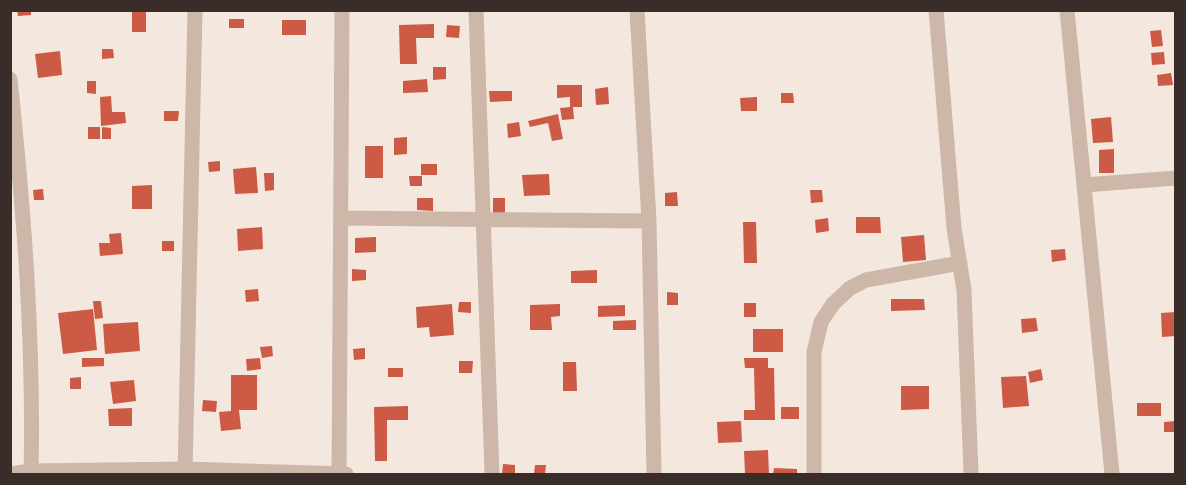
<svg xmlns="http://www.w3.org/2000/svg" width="1186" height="485" font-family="'IBM Plex Sans',sans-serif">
	<rect width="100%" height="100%" fill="#f4e8de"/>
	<!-- building -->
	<path fill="#cc5a44" d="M17,10H31V15L18,16Z
		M132,10H146V32H132Z
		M229,19H244V28H229Z
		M282,20H306V35H282Z
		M434,24V38H416L417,64H400L399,25Z
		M447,25L460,26L459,38L446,37Z
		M1161,30L1163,46L1152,47L1150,31Z
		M102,49H113L114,58L102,59Z
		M60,51L62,75L38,78L35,54Z
		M1164,52L1165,64L1152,65L1151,53Z
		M433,67H446V79L433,80Z
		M1171,73L1173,85L1158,86L1157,75Z
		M427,79L428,92L403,93V81Z
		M87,81H96V94L87,93Z
		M557,85H582V107H573L574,119L562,120L560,108L570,107V97L557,98Z
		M608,87L609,104L596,105L595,89Z
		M489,91H512V101L490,102Z
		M781,93H793L794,103H781Z
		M111,96L112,112H125L126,123L101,126L100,97Z
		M757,97V111H741L740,98Z
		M164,111H179L178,121H164Z
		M558,114L563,139L552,141L548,123L530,127L528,121Z
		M1111,117L1113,142L1093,143L1091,119Z
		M519,122L521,136L508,138L507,124Z
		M88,127H100V139H88Z
		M102,127L111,128V139H102Z
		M407,137V154L394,155V138Z
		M365,146H383V178H365Z
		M1114,149V173H1099V150Z
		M220,161V171L209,172L208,162Z
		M421,164H437V175H421Z
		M256,167L258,193L235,194L233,169Z
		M264,173H274V190L265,191Z
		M549,174L550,195L524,196L522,175Z
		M409,176H422V186H410Z
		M152,185V209H132V186Z
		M43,189L44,200H34L33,190Z
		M810,190H822L823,202L811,203Z
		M677,192L678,206H665V193Z
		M417,198H433V211L417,210Z
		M493,198H505V213L493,214Z
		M856,217H880L881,233H856Z
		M828,218L829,231L816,233L815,220Z
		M743,222H756L757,263H744Z
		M262,227L263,249L238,251L237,229Z
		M121,233L123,254L100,256L99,243H110L109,234Z
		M924,235L926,260L903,262L901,237Z
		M376,237V252L355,253V238Z
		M162,241H174V251H162Z
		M1065,249L1066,260L1052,262L1051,250Z
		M352,269L366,270V280L352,281Z
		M597,270V283H571V271Z
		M258,289L259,301L246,302L245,290Z
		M667,292L678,293V305H667Z
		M891,299H924L925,310L891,311Z
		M93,301H101L103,318L95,319Z
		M459,302H471V313L458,312Z
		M744,303H756V317H744Z
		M452,304L454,335L430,337L429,327L417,328L416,307Z
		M560,304V316L551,317L552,330H530V305Z
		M625,305V316L598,317V306Z
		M93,309L97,350L63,354L58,313Z
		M1176,312V336L1162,337L1161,313Z
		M1036,318L1038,331L1022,333L1021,319Z
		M636,320V330H613V321Z
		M138,322L140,351L105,354L103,324Z
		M753,329H783V352H753Z
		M272,346L273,356L262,358L260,347Z
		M365,348V359L354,360L353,349Z
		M82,358H104V366L82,367Z
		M260,358L261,369L247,371L246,359Z
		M744,358H768V368H774L775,420H744V410H755L754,368H745Z
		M459,361H473L472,373H459Z
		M563,362H576L577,391H563Z
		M388,368H403V377H388Z
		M1041,369L1043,380L1030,383L1028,372Z
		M231,375H257V410H239L241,429L221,431L219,412L231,411Z
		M1026,376L1029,406L1003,408L1001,377Z
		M81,377V389H70V378Z
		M134,380L136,401L113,404L110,382Z
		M901,386H929V409L901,410Z
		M203,400L217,401L216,412L202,411Z
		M1137,403H1161V416H1137Z
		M408,406V420H387V461H375L374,407Z
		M781,407H799V419H781Z
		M132,408V426H109L108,409Z
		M741,421L742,442L718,443L717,422Z
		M1176,421V432H1164V422Z
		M768,450L769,474H745L744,451Z
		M503,464L515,465V474H502Z
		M535,465H546L545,474H534Z
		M774,468L797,469V474H773Z"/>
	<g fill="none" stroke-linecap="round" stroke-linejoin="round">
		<!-- street -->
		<path stroke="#cdb7a9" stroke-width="15" d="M476,10L492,474
			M637,10L649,221L654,474
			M936,10L954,228L964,290L971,474
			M1067,10L1112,474
			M10,79C24,211 34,342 31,474
			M1084,185L1176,178
			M341,218L649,221
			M10,474L31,471L185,469L346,474
			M185,474L195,10
			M339,474L342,10
			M814,474V352L821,322L833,304L850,288L866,280L960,263"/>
	</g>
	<!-- border -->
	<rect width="1186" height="485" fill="none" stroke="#3a2d29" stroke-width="24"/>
</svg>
